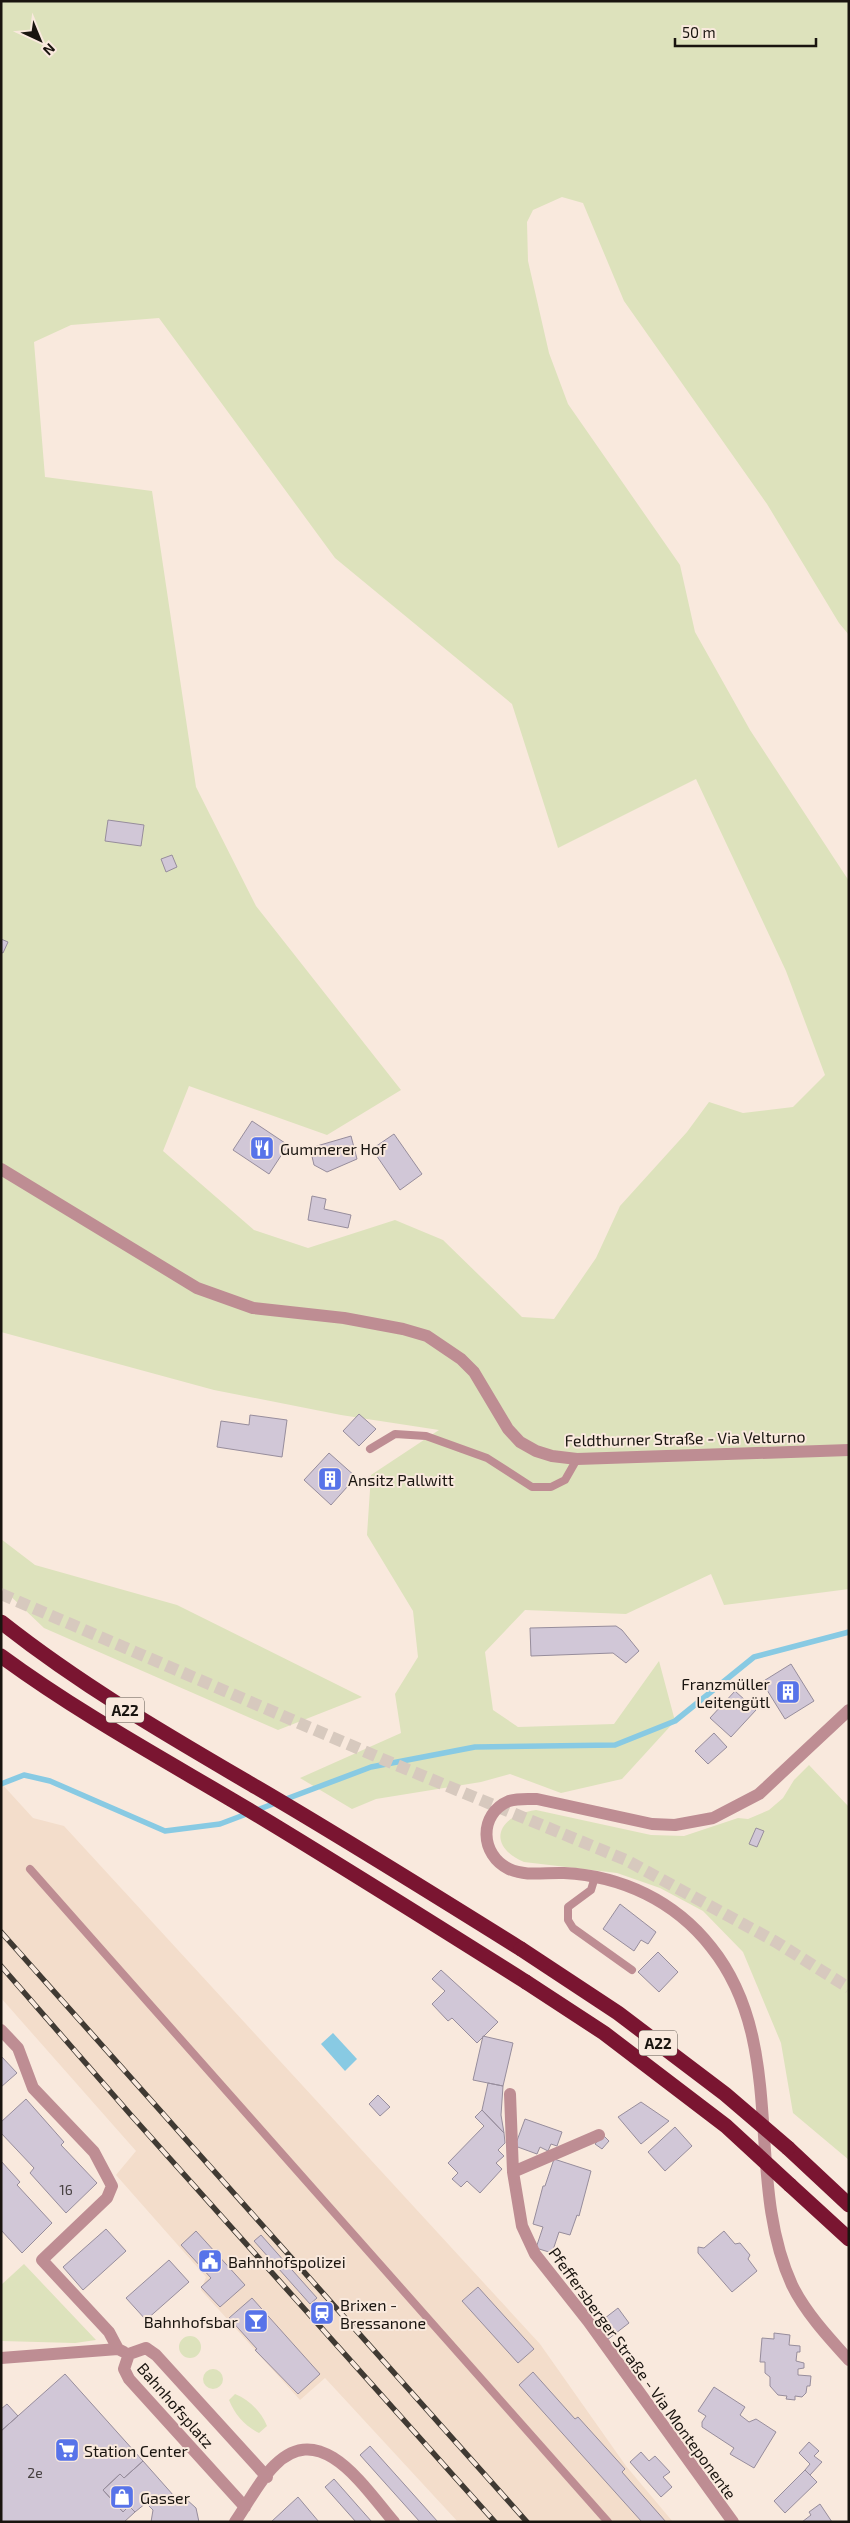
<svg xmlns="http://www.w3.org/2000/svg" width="850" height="2523" font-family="'Exo 2',sans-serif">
	<rect width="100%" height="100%" fill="#f9e9dd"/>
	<!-- built -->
	<path fill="#f3ddcb" d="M1,1783L33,1818L64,1826L540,2344L626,2466L673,2522H458L325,2378L300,2400L201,2290L206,2277L116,2175L136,2151L1,1998Z"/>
	<!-- green -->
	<path fill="#dde2bc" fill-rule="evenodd" d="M1,1H849V635L839,623L767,504L624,301L583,203L562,197L533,210L527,222L528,261L549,353L568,404L680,565L695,632L750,730L849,881V1589L724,1605L711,1574L626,1614L525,1610L485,1652L493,1710L518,1727L614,1724L659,1661L675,1721L622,1779L561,1793L510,1774L481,1782L376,1799L352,1809L300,1778L401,1733L395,1694L418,1657L413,1611L367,1535L371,1475L439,1430L341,1415L214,1390L1,1332ZM159,318L335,558L512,704L558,848L696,779L786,971L825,1075L793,1107L743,1113L709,1102L687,1132L620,1206L596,1258L554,1319L522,1317L443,1240L395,1220L308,1248L254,1230L163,1151L189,1086L327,1135L401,1090L256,906L196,787L152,491L45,477L34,342L71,325Z
		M1,1539L35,1565L177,1605L362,1697L278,1730L44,1628L1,1587Z
		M809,1765L849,1807V2160L793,2113L781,2043L743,1952L703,1911L660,1888L617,1873L524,1862C485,1845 498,1815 536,1810L651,1835L684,1836L738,1818L748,1819L769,1810L783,1798L794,1780Z
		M24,2264L96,2340L75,2343L1,2341V2285Z
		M179 2347a11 11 0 1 1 22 0a11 11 0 1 1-22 0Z
		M203 2379a10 10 0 1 1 20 0a10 10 0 1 1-20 0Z
		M235,2394C250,2400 261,2412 267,2426L259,2433C245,2426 235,2415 229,2400Z"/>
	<!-- water -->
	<path fill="#88cae3" d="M333,2033L357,2059L345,2071L321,2044Z"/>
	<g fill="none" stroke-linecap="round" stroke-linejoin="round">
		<!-- stream -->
		<path stroke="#88cae3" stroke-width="5.5" d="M1,1784L24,1775L50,1781L165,1831L220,1824L371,1767L475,1747L615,1745L675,1721L754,1657L849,1632"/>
	</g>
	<!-- building -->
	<path fill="#d1c7d7" stroke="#978d9c" d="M108,820L144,825L141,846L105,841Z
		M172,855L177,867L166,872L161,859Z
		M1,939L8,942L3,953L1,952Z
		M252,1121L288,1145L269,1174L233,1150Z
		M394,1134L422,1174L400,1190L372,1149Z
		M351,1136L357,1159L327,1172L314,1165L310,1148Z
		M312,1196L326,1199L324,1209L351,1215L348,1228L308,1220Z
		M359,1414L376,1429L359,1446L343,1431Z
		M250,1415L287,1420L282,1457L217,1447L221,1421L249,1425Z
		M329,1453L356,1477L331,1505L304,1480Z
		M616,1626L622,1630L639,1651L626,1663L613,1653L531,1656L530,1628Z
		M791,1664L814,1701L785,1719L762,1682Z
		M735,1691L756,1710L731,1737L710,1718Z
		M714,1733L727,1747L708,1764L695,1751Z
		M756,1828L764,1831L757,1847L749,1844Z
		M620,1904L656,1932L648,1944L641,1940L634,1951L603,1929Z
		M658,1952L678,1972L659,1992L638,1972Z
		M441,1970L498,2022L477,2043L452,2018L448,2021L432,2004L445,1991L432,1979Z
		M483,2036L513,2043L503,2086L473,2080Z
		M1,2056L17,2073L1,2087Z
		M488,2083L503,2086L501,2115L504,2133L482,2110Z
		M378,2095L390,2107L380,2116L369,2104Z
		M26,2099L64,2142L61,2145L97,2183L66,2213L30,2173L34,2168L1,2133V2122Z
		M641,2102L669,2121L641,2144L618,2117Z
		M482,2110L504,2133L505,2143L498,2150L504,2156L496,2163L502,2169L480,2193L467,2181L461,2187L452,2179L458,2173L448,2163L484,2126L475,2117Z
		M525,2119L562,2132L557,2146L551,2144L548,2151L540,2147L537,2154L515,2146Z
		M675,2127L692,2146L665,2171L648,2152Z
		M603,2135L609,2141L602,2149L595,2144Z
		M554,2159L591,2171L579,2216L577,2215L570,2235L559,2232L552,2253L536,2248L543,2227L533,2224L543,2186H545Z
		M1,2161L20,2182L17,2185L52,2223L22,2253L1,2230Z
		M106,2229L126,2251L83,2290L63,2267Z
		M196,2231L245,2285L220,2307L201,2287L211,2278L181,2245Z
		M724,2231L735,2244L740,2243L750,2255L748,2259L757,2271L732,2292L698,2253V2247L704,2248Z
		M261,2235L317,2298L310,2304L254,2241Z
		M169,2260L189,2282L146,2320L126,2298Z
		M478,2287L534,2349L518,2363L462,2301Z
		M252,2298L320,2374L298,2394L255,2350L257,2349L229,2318Z
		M618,2308L629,2323L607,2340L596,2325Z
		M774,2333L790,2335L789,2345L800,2346V2352H797L796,2361L804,2363V2368L798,2369V2375L811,2376L810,2386H807L806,2393L802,2397L795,2396V2400L786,2399L787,2396L778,2395L770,2386V2377L765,2373V2362H760L762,2338L774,2339Z
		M533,2372L575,2419L578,2417L625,2469L622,2472L666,2522H642L519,2385Z
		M65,2374L143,2461L124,2478L120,2474L103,2490L123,2512L129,2506L135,2512L124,2522H1V2431Z
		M714,2387L745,2407L740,2415L749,2422L756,2419L776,2432L754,2468L730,2454L734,2448L702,2427V2422L706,2416L698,2411Z
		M7,2404L18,2416L1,2431V2409Z
		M809,2442L819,2451L814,2456L822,2462L810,2475L805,2470L810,2464L799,2453Z
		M370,2446L438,2522H420L360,2455Z
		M641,2452L649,2461L655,2456L670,2472L663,2477L672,2487L661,2497L630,2462Z
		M143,2461L174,2496L186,2499L196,2508L199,2522H151L153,2510L146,2503L135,2512L129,2506L123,2512L103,2490L120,2474L124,2478Z
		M805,2470L817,2482L785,2513L774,2501Z
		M334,2479L372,2522H356L325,2487Z
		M298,2497L319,2522H271Z
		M820,2504L832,2522H802L811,2515L809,2512Z"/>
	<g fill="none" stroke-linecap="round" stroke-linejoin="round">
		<!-- primary-tunnel -->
		<path stroke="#d7c9be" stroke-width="12" stroke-dasharray="12 6" stroke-linecap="butt" d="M1,1594L387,1761L626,1860L776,1942L849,1988"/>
		<!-- service -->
		<path stroke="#be8d93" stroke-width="8" d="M370,1449L395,1434L426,1436L487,1458L532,1487H551L565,1480L577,1459
			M30,1869L608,2522
			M595,1877L591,1890L568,1907V1920L573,1928L632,1970"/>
		<!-- minor -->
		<path stroke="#be8d93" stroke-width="12" d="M1,2030L18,2048L33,2088L94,2152L112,2186L107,2198L42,2260L109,2332L118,2349
			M510,2094L513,2172L522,2226L535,2254L588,2321L733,2522
			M513,2172L599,2135
			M1,2358L118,2349L124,2352
			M245,2507L129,2379L124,2369L129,2354L146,2348L156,2355L267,2477
			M235,2522C247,2505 260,2479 275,2465C322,2418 366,2490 394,2522"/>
		<!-- tertiary -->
		<path stroke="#be8d93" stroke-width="12" d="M1,1169L197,1288L253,1308L344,1318L403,1329L427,1336L461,1359L474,1372L508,1429L520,1442L536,1451L552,1456L577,1459L849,1450
			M849,1710L759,1794L713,1818L675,1825L652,1824L537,1799C527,1799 518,1798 509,1801C478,1814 480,1855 509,1869C526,1877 547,1872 564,1873C622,1876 675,1901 711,1947C789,2044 743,2178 792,2285C805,2312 829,2338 849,2360"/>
		<!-- motorway -->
		<path stroke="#7a1531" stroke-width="15" d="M1,1622C82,1686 167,1735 256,1787C345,1839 433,1894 521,1949
			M1,1656C80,1714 165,1760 249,1810C342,1866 434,1924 526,1982
			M788,2148L849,2205
			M790,2185L849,2239"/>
		<defs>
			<path id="rail" d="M1,1932L527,2522
				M1,1966L130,2114L495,2522"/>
		</defs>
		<!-- rail casing -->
		<use href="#rail" stroke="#403a33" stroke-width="5.5"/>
		<!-- rail -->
		<use href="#rail" stroke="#f9e9dd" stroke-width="4" stroke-dasharray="11" stroke-linecap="butt"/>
		<!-- motorway-bridge -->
		<path stroke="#7a1531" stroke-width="15" d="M521,1949L618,2013L725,2094L788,2148
			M526,1982L604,2033L726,2126L790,2185"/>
	</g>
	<!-- icons -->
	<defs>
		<symbol id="restaurant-square" viewBox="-11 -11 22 22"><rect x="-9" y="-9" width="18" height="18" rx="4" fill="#5773e9" stroke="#f9e9dd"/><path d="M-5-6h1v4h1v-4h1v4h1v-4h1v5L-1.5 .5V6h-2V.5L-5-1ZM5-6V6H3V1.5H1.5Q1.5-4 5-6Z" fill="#fff"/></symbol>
		<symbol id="building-square" viewBox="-11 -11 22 22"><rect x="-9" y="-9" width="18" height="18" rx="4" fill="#5773e9" stroke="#f9e9dd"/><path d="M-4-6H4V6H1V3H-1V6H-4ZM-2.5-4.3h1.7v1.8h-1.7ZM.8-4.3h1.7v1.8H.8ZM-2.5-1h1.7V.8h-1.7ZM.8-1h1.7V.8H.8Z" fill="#fff"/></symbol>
		<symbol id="civic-square" viewBox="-11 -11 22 22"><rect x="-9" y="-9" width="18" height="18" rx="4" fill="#5773e9" stroke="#f9e9dd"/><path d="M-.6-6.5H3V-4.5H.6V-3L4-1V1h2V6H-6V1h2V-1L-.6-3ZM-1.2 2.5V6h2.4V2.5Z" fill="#fff"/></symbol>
		<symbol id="station-square" viewBox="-11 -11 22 22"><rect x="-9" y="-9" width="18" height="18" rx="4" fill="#5773e9" stroke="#f9e9dd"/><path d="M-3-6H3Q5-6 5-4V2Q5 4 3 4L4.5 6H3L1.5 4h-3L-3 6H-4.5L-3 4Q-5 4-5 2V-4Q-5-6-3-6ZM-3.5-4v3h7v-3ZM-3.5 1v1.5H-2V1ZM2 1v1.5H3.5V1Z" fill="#fff"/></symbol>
		<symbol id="bar-square" viewBox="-11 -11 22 22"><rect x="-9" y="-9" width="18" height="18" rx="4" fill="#5773e9" stroke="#f9e9dd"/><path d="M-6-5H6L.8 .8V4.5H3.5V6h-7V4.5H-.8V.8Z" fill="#fff"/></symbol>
		<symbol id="supermarket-square" viewBox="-11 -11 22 22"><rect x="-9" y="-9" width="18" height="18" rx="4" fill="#5773e9" stroke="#f9e9dd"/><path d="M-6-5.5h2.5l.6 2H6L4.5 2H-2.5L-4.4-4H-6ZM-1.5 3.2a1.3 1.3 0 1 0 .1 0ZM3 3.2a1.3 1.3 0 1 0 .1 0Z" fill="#fff"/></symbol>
		<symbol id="shop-square" viewBox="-11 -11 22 22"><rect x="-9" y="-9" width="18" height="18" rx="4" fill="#5773e9" stroke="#f9e9dd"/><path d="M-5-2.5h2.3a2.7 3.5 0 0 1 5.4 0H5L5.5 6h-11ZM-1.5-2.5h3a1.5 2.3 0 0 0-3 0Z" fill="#fff"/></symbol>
	</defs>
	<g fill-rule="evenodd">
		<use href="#restaurant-square" x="248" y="1134" width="28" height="28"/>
		<use href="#building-square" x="316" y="1465" width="28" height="28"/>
		<use href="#building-square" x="774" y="1678" width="28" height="28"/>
		<use href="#civic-square" x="196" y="2247" width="28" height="28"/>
		<use href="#station-square" x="308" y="2299" width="28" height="28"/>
		<use href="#bar-square" x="242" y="2307" width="28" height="28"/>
		<use href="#supermarket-square" x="53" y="2436" width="28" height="28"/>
		<use href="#shop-square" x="108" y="2483" width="28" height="28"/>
	</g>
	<g text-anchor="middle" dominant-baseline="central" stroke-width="4" stroke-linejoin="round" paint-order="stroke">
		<!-- number labels -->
		<g font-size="14" fill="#474141">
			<text x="66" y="2189">16</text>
			<text x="35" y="2472">2e</text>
		</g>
		<!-- shield labels -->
		<g fill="#f9e9dd" stroke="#5c544d" stroke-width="1">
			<rect x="106" y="1697.5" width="38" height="25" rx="4"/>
			<rect x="639" y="2030.5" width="38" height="25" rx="4"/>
		</g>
		<g font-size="15" font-weight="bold" fill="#19140f">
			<text x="125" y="1710">A22</text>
			<text x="658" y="2043">A22</text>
		</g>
		<!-- poi labels -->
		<g font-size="16" fill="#19140f" stroke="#f9e9dd" text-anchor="start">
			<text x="280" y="1148">Gummerer Hof</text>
			<text x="348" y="1479">Ansitz Pallwitt</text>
			<text x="770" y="1683" text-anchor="end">Franzmüller<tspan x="770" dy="18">Leitengütl</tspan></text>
			<text x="228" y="2261">Bahnhofspolizei</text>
			<text x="340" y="2304">Brixen -<tspan x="340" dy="18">Bressanone</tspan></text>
			<text x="238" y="2321" text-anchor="end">Bahnhofsbar</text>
			<text x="84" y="2450">Station Center</text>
			<text x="140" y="2497">Gasser</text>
		</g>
		<!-- street labels -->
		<g font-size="16" fill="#19140f" stroke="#f9e9dd">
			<text transform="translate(685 1438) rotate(-1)">Feldthurner Straße - Via Velturno</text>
			<text transform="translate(643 2373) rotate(54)">Pfeffersberger Straße - Via Monteponente</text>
			<text transform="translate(176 2405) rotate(49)">Bahnhofsplatz</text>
		</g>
	</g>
	<!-- border -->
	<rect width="850" height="2523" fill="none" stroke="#19140f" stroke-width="5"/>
	<!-- north arrow -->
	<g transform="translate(40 40) rotate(136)" stroke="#f9e9dd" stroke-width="4" paint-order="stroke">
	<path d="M0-4L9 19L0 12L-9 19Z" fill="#19140f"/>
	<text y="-8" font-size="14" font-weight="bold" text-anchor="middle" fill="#19140f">N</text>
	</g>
	<!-- scale -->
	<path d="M675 38v8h141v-8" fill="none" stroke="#19140f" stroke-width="2.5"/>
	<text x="682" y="38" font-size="15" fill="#19140f" stroke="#f9e9dd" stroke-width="4" paint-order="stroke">50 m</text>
</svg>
